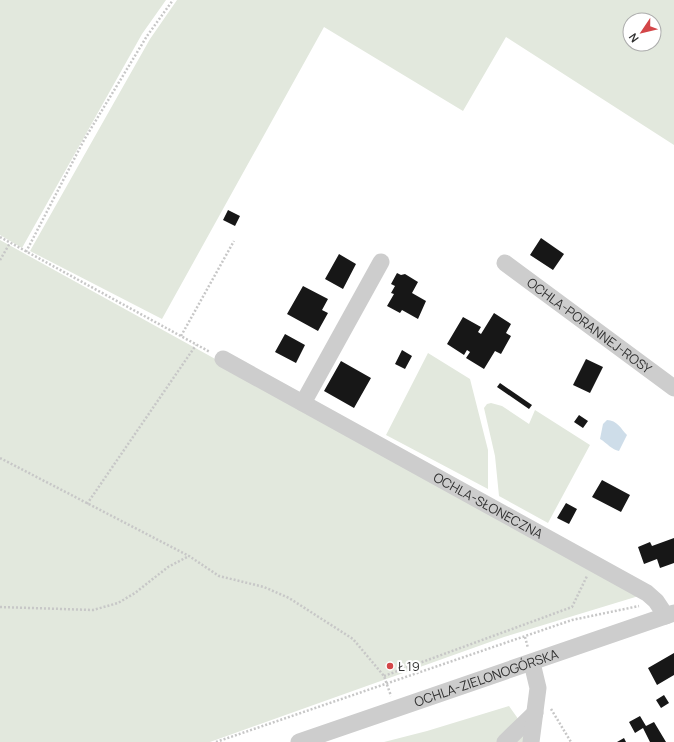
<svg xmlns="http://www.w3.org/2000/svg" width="674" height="742" font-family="Manrope,sans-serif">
	<rect width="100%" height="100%" fill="#fff"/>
	<!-- green -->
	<path fill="#e2e8dd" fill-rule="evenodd" d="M0,0H166L142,34L22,248L0,235Z
		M177,0H674V145L506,37L463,111L324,27L162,319L30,251L150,39ZM630,20H654V44H630Z
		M0,240L642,595L504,637L210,742H0Z
		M428,353L470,379L488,450V489L386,435Z
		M491,403L502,406L529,424L535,410L590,445L548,523L499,496L495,456L484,408L487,404Z
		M509,706L526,730L524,742H384L427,731Z"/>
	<!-- water -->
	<path fill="#cedde9" d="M607,420C617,420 621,429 627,435L619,451C612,450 607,443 600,439L603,424Z"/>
	<!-- building -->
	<path fill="#171717" d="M228,210L240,216L235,226L223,220Z
		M541,238L564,254L553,270L530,255Z
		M339,254L356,264L343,289L325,279Z
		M397,273L401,275L405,274L418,282L412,293L426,301L418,319L402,310L400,313L387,306L394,294L391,293L395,286L391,284Z
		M303,286L328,299L322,310L328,313L318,331L287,314Z
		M494,313L511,324L506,333L511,336L501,354L495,351L484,369L466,358L470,352L467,350L464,355L447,344L463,317L481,327L478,332L481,334Z
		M285,334L305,345L296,363L275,352Z
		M402,350L412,356L405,369L395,364Z
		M586,359L603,367L590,393L573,385Z
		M341,361L371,378L354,408L324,391Z
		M500,383L532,405L529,409L497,387Z
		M579,415L588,421L583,428L574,422Z
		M602,480L630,495L621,512L592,497Z
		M566,503L577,509L569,524L557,518Z
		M674,538V563L660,568L657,559L644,564L638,547L650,542L652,546Z
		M674,653V675L657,685L648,668Z
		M664,695L669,703L661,708L656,700Z
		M640,716L646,726L654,722L666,742H650L643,728L635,733L629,722Z
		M624,738L626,742H617Z"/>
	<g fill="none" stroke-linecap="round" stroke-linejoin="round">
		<!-- path -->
		<path stroke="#c7c7c7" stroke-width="2.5" stroke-dasharray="2 2" stroke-linecap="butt" d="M0,237L210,352
			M26,252L84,140L147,36L173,0
			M0,260L10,243
			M181,336L234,241
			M0,458L189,556L219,576L264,587L289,598L353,639L384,676L391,696
			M87,504L196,345
			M0,607L93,610L118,603L135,593L168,567L189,556
			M525,637L528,648
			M384,676L572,607L587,576
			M551,709L571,742
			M216,742L572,620L639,606"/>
		<!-- minor -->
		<g stroke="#cdcdcd" stroke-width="17">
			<path id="s1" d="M505,263L674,388"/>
			<path id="s2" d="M223,359L647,593L656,601L666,616"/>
			<path d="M303,403L381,262"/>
			<path id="s3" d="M299,742L674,613"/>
			<path d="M505,742L535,713"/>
			<path d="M531,742L538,688L532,663"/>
		</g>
	</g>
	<!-- markers -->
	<circle fill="#d34648" stroke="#fff" stroke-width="1.5" cx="390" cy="666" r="4"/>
	<g text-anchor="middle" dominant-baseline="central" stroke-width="4" stroke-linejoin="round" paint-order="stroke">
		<!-- street labels -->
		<g font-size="13" fill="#303030" stroke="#fff">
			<text stroke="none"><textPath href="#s1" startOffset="105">OCHLA-PORANNEJ-ROSY</textPath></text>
			<text stroke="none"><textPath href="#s2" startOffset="303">OCHLA-SŁONECZNA</textPath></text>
			<text stroke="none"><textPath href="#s3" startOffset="198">OCHLA-ZIELONOGÓRSKA</textPath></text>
		</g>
		<!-- poi labels -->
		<g font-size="13" fill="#303030" stroke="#fff" text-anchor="start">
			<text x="398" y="666">Ł 19</text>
		</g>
	</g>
	<!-- north arrow -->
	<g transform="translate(642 32) rotate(235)"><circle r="19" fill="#ffffff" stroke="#acacac"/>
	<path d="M0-3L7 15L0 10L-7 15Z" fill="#d34648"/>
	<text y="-6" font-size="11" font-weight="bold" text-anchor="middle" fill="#303030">N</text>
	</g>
</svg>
